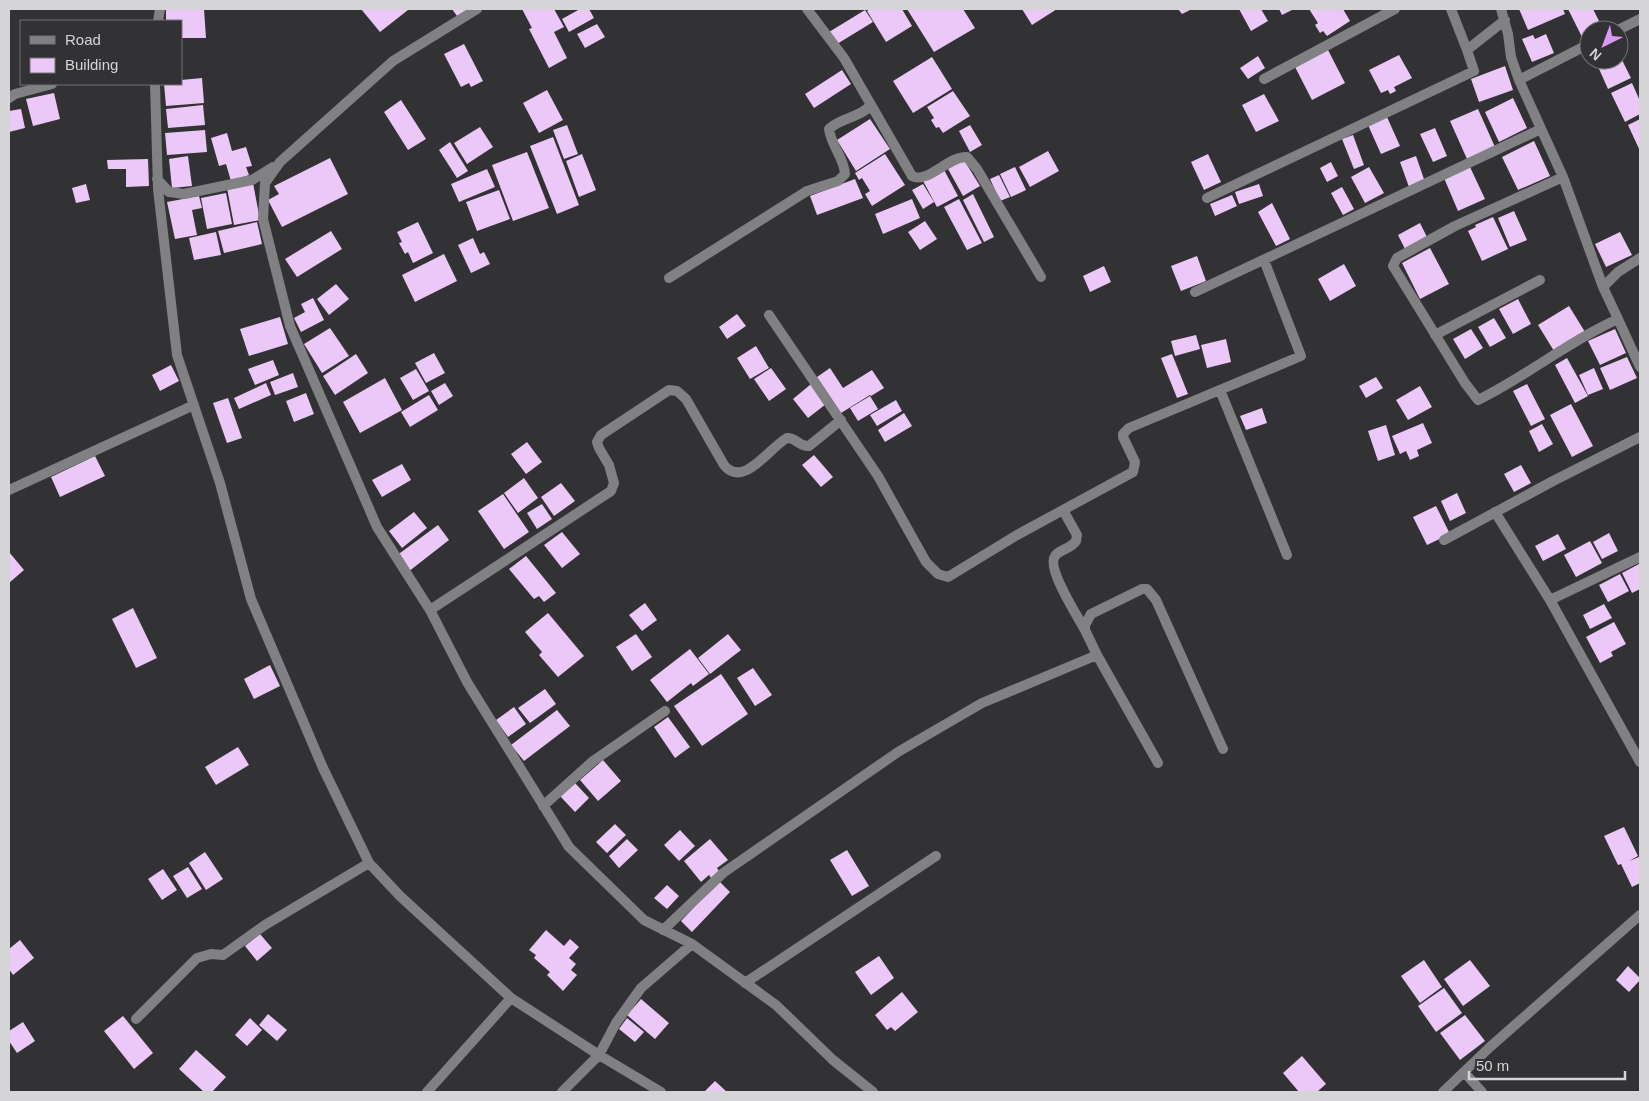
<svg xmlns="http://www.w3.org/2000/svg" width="1649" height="1101" font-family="Arial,sans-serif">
	<rect width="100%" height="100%" fill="#323133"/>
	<!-- building -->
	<path fill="#ecc8f9" d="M204,9L206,38H181V21H166V10Z
		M361,9H406L408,10L380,32Z
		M452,9H469L457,16Z
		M522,9H554L564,27L554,32L567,58L549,68L529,29L532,28Z
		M580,9H589L594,18L569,32L562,19Z
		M870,9H902L912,26L886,42L867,11Z
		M907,9H963L975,28L934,52Z
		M1022,9H1057L1032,25Z
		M1178,9H1192L1182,14Z
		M1239,9H1261L1268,21L1251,31Z
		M1279,9H1294L1282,15Z
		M1309,9H1343L1350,21L1327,36L1323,31L1320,33L1315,25L1318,23Z
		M1519,9H1563L1565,14L1528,30Z
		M1568,9H1593L1602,27L1596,30H1589V33L1582,37Z
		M865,10L873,22L837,44L829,32Z
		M597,24L605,37L585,48L577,34Z
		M1546,34L1554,53L1532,62L1522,39L1533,35L1535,39Z
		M464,44L483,81L471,87L469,83L461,87L444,54Z
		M1327,48L1345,83L1312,100L1294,65Z
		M1619,54L1631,78L1608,89L1595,60H1619Z
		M1399,55L1412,78L1394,87L1396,91L1390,94L1388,90L1381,93L1369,70Z
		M1258,56L1265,68L1248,79L1240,68Z
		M932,57L952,89L913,113L893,81Z
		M1505,66L1513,90L1479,102L1471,79Z
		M842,70L851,84L814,108L805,94Z
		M202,78L204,103L166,106L164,84H181V80Z
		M1632,83L1640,101V114L1625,122L1611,93Z
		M547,90L563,120L539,133L523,103Z
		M953,91L970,116L943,133L939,127L936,128L931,120L934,118L927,107Z
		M54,93L60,119L33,126L26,99Z
		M1264,94L1279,121L1256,132L1242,105Z
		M1513,98L1527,128L1499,142L1485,112Z
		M401,100L426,139L408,150L384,112Z
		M203,105L205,125L168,128L166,109Z
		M21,109L25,128L9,132V111Z
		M1478,109L1495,147L1467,159L1450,121Z
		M1387,117L1400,146L1381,154L1368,125Z
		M870,119L890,149L856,171L837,140Z
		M1640,119V151L1628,125Z
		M567,125L578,154L564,159L553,130Z
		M970,125L982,145L970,152L959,131Z
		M480,127L493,147L467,164L454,143Z
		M1435,128L1447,156L1433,162L1420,134Z
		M205,130L207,152L167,155L165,133Z
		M227,133L232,151L246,147L252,166L246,167L249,175L231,181L226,164L219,166L211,138Z
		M1353,135L1364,165L1354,169L1342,139Z
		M553,137L579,205L557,214L530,146Z
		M1534,141L1550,176L1518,190L1502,157Z
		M450,142L468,171L457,178L439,150Z
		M1048,151L1059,171L1030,187L1019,167Z
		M527,152L549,208L513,221L492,165Z
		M582,154L596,190L579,197L566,161Z
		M885,154L905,185L872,206L865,194L870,191L862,178L859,180L855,173Z
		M1208,154L1221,182L1204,190L1191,162Z
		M188,156L192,186L172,188L169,159Z
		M1416,156L1425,182L1409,187L1400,162Z
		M330,158L348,194L282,227L268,200L279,194L274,186Z
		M148,159L149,186L126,187V169H108L107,160Z
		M964,160L980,186L963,196L948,169Z
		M1331,162L1338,176L1327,182L1320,168Z
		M1015,167L1026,190L1011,197L1000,174Z
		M1369,167L1384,193L1365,203L1351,177Z
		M1470,167L1485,199L1458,211L1444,178Z
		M943,168L958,196L937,207L922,179Z
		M487,169L495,187L459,202L451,184Z
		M999,175L1010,197L1000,201L990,179Z
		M855,179L863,198L817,215L810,196Z
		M253,183L260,220L234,225L227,188Z
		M86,184L90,200L76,203L72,188Z
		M923,184L934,202L923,209L912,190Z
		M1259,184L1263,196L1239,204L1235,192Z
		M1342,187L1354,209L1343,215L1331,193Z
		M499,190L510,219L477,231L466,202Z
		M226,193L232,224L207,229L201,198Z
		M973,194L994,237L984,242L963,200Z
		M1232,195L1237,206L1215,216L1210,204Z
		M199,196L202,208L192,210L197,235L175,239L167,202Z
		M912,199L920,218L883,234L875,214Z
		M959,199L982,243L967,250L944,207Z
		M1272,203L1290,239L1276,246L1258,212Z
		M1514,211L1527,240L1510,247L1498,218Z
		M1493,217L1508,249L1482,261L1468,231L1476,227L1475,225Z
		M925,221L937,239L920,250L908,232Z
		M257,222L262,244L224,253L218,231Z
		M418,222L433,253L413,263L408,252L405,254L399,243L402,242L397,232Z
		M1420,223L1427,237L1405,249L1398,235Z
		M331,231L342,249L297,277L285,259Z
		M216,232L221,255L194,260L189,238Z
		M1620,232L1632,255L1606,267L1595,244Z
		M473,238L480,254L484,252L490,264L471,273L458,245Z
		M1430,248L1449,284L1420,299L1402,263Z
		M444,254L457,281L415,302L402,275Z
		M1197,256L1206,281L1181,291L1171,266Z
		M1344,264L1356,286L1330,301L1318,279Z
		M1104,266L1111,282L1090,292L1083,276Z
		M336,284L349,299L329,315L317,299Z
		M313,298L324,320L301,332L294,318L305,312L301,304Z
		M1518,299L1531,324L1513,334L1499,309Z
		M1569,306L1585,332L1554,351L1538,325Z
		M737,314L746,326L727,339L719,327Z
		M280,317L288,344L249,356L240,329Z
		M1494,318L1506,338L1490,347L1478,327Z
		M330,328L349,356L322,373L304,344Z
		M1471,329L1483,348L1465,359L1453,339Z
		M1615,329L1626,353L1600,365L1588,341Z
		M1196,335L1200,349L1175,356L1171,341Z
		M1226,339L1231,362L1207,368L1201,345Z
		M756,346L769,368L750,379L737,358Z
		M434,353L445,373L426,383L415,363Z
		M356,354L368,373L335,395L323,376Z
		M1172,354L1188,394L1177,398L1161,358Z
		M1627,357L1637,378L1610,390L1600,368Z
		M1567,358L1588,396L1575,403L1555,365Z
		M273,360L279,375L255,385L248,369Z
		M171,365L179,381L160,391L152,375Z
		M771,368L786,389L769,401L754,379Z
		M830,368L843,388L872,370L884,388L871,396L870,395L841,413L817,377Z
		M1594,368L1603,389L1588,395L1579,375Z
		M416,369L429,391L413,400L400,378Z
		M293,373L298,387L275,395L270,382Z
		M1376,377L1383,388L1366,398L1359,386Z
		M385,378L402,410L360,433L343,402Z
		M266,383L271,395L239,409L234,398Z
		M445,383L453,396L439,405L431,391Z
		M811,384L826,404L808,418L793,399Z
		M1527,384L1545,419L1531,426L1513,391Z
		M1420,386L1432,407L1408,420L1396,400Z
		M306,393L314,414L294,422L286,401Z
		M429,395L438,410L410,427L401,412Z
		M870,396L878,409L858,421L850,408Z
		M228,398L242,438L227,443L213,403Z
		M896,400L902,411L877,426L870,415Z
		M1571,404L1593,446L1572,457L1550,415Z
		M1262,408L1267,423L1246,430L1240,416Z
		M904,413L912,426L885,442L878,430Z
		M1423,423L1432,443L1417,450L1419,456L1410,460L1406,451L1400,454L1392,436Z
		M1542,424L1553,444L1539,452L1529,431Z
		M1386,425L1395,455L1378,461L1368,431Z
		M527,442L542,462L526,474L511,454Z
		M814,455L833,477L821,487L802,465Z
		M95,456L105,476L60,497L51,477Z
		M402,464L411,480L382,497L372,480Z
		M1521,465L1531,483L1514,492L1504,474Z
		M524,478L538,498L518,513L504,493Z
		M561,483L575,501L554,516L541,497Z
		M1457,493L1466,513L1450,521L1441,501Z
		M503,494L529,532L504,549L478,511Z
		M542,504L552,519L537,529L527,513Z
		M1436,506L1450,534L1427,545L1413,517Z
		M414,512L427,528L402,548L389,531Z
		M438,525L449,540L408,572L396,556Z
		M562,532L580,554L562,568L544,545Z
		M1609,533L1618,551L1602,559L1593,542Z
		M1558,534L1566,549L1543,561L1535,546Z
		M1590,541L1602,563L1576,577L1564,555Z
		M9,552L24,570L9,583Z
		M526,556L556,593L544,602L539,596L534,599L509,569Z
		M1639,564L1640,589L1632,593L1622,573Z
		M1620,574L1629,591L1608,602L1599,585Z
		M645,603L657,620L642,631L629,615Z
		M1604,604L1612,618L1590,629L1583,615Z
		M133,608L157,658L136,668L112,619Z
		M548,613L584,656L558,677L539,655L542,652L525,632Z
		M1614,622L1626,644L1611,652L1613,656L1600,663L1586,637Z
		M636,634L652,657L632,671L616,647Z
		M728,634L741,650L710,674L698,658Z
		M690,649L709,674L693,686L691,683L667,702L650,680Z
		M270,665L280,686L254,699L244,679Z
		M753,668L772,695L755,706L737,678Z
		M721,674L748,714L702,746L674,706Z
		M545,689L556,704L530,723L518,708Z
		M514,707L526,724L508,737L496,720Z
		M557,710L570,726L524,761L511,745Z
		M668,717L690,747L675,758L654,727Z
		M238,747L249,765L216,785L205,767Z
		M603,760L621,781L598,801L580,780Z
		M574,782L589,798L575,812L560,796Z
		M615,824L626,835L607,853L596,842Z
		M1624,827L1638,856L1629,861L1639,857L1640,860V883L1632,887L1621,864L1618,865L1604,836Z
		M680,830L695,846L679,861L664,845Z
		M627,839L638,850L619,868L609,856Z
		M710,839L728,860L717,868L719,871L711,878L709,875L701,882L684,861Z
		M847,850L869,886L852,896L830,860Z
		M205,852L223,879L206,890L189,863Z
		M188,867L202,889L187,898L173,876Z
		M163,869L177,890L162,900L148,879Z
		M719,881L730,892L692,932L681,921Z
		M667,885L679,896L667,909L654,898Z
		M546,930L564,946L570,939L579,947L569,958L576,964L571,970L577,975L563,991L547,975L550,972L534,958L536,955L529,950Z
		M260,934L272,948L257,961L245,946Z
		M20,940L34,958L13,975L9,969V949Z
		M879,956L894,978L871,995L855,972Z
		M1424,960L1442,987L1420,1003L1401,976Z
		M1470,960L1490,986L1463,1006L1444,979Z
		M1628,966L1640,978V980L1629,992L1616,980Z
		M1444,988L1462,1013L1436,1032L1418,1006Z
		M902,992L918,1012L895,1031L891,1027L887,1030L875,1015Z
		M641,999L669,1023L655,1039L627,1015Z
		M268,1014L287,1030L277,1041L259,1025Z
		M1465,1015L1485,1041L1460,1060L1440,1033Z
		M123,1016L153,1053L134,1069L104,1031Z
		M250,1018L262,1030L247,1046L235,1035Z
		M627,1018L644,1032L635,1042L619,1029Z
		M23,1022L35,1041L17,1053L9,1041V1031Z
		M196,1050L226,1077L212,1092H204L179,1069Z
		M1302,1056L1326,1084L1317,1092H1299L1283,1073Z
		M715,1081L727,1092H704Z"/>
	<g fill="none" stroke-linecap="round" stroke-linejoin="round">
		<!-- street -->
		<path stroke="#818082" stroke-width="10" d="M477,9L393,61L280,162L265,183L263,219L290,326L377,527L430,610L467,682L569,847L644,920L692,944L776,1005L833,1060L873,1092
			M807,9L844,58L912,176C928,184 948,156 967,157L977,169L1041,277
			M1451,9L1467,50
			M1501,9L1508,34L1511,57L1519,80
			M158,21L160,9
			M1618,30L1640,19
			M1589,44L1519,80L1563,177L1603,287
			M1264,79L1395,9
			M155,84L158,189L177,355L220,483L251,599L323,768L369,863L400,896L511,998L599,1055L661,1092
			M9,98L15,94L52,84
			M1563,177L1455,226L1397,258L1393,266L1465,383L1478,400C1527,376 1569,341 1618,319L1603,287L1618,272L1640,258
			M157,179L169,192L184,194L252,180L273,167
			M1207,198L1474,71L1467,50L1505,20
			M669,278L807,191L838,181L845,174C844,157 831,146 829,129C842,117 859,118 870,106
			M1195,292L1541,129
			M769,315L878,476L926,562L938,574L948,577L1017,535L1133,472L1135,462L1123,437V434L1129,428L1301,356L1264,260
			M1618,319L1640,367
			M1435,335L1540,280
			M1220,390L1287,555
			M9,490L194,405
			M1063,510L1077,535L1076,541C1071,549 1060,549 1055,556C1046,568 1078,617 1085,630
			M1495,512L1550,600L1640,762
			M1444,540L1553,481L1640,437
			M1550,600L1640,557
			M430,610L611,491L614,483L609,465L599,448L597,442L601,435L669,390L677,391L686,399L724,465C743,489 769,448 787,438C796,437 799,447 809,446L841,420
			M1158,763L1097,655L1085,630V625L1091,614L1142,589H1147L1156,600L1223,749
			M543,806L593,761L665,711
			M663,930L723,873L898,752L982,703L1097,655
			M745,983L936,856
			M136,1019L197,958L211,954L223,955L265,925L369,863
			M1464,1072L1482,1092
			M427,1092L511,998
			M562,1092L599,1055L616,1023L641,988L692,944
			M1443,1092L1490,1047L1640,915"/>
	</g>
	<!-- border -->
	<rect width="1649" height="1101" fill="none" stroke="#d5d4d6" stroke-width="20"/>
	<!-- legend -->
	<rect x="20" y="20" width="162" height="65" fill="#323133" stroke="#737274"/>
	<rect x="30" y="36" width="25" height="8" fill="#818082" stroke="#737274"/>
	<text x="65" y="45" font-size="15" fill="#d5d4d6">Road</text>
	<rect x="30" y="58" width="25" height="15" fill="#ecc8f9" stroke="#737274"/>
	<text x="65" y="70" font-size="15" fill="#d5d4d6">Building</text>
	<!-- north arrow -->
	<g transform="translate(1604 45) rotate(222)"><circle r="24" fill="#323133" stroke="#737274"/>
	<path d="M0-4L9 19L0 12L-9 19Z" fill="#dc99f4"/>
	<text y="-8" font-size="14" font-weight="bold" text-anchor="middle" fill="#d5d4d6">N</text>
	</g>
	<!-- scale -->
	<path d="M1469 1071v8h156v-8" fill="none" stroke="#d5d4d6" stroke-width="2.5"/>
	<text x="1476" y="1071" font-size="15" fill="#d5d4d6" stroke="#323133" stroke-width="4" paint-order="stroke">50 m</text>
</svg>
